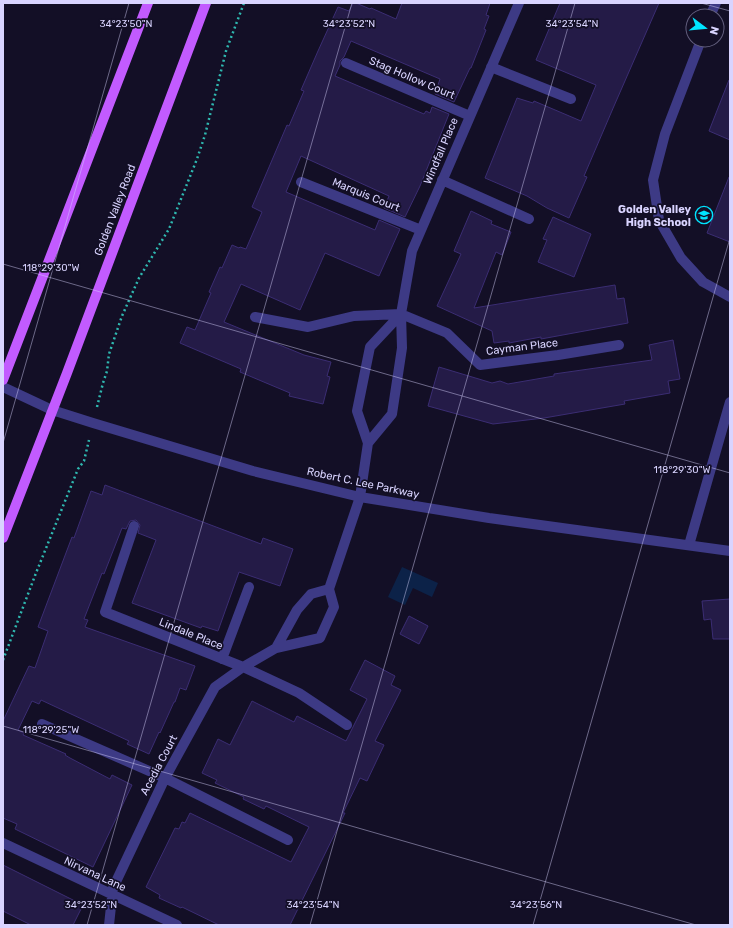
<svg xmlns="http://www.w3.org/2000/svg" width="733" height="928" font-family="Rubik,sans-serif">
	<rect width="100%" height="100%" fill="#130f26"/>
	<!-- water -->
	<path fill="#0c2248" d="M402,567L438,583L432,597L413,588L405,605L388,597Z"/>
	<!-- building -->
	<path fill="#241b47" stroke="#3b2d73" d="M353,3H356L370,9L371,8L396,19L402,3H490L486,15L489,16L484,29L486,30L471,68H470L454,102L435,94L440,79L351,41L344,57L340,61V65L335,76L424,114L426,111L430,113L432,107L449,114L420,186L405,217L384,208L389,196L301,156L286,192L375,230L379,220L400,229L379,276L325,253L300,310L241,284L224,322L304,355L331,362L327,376L330,377L323,404L289,396L290,393L240,372L241,369L180,343L187,327L195,330L211,293L209,292L220,267L222,268L232,245L239,248L240,247L246,249L262,212L252,207L287,125L289,126L304,91L301,90L318,51L338,7L349,11Z
		M560,3H659L614,106L584,176L587,177L569,218L547,208L527,196L485,178L517,98L533,103L534,101L581,121L596,85L536,60Z
		M729,80H730V140L709,131Z
		M729,177H730V242L707,233Z
		M471,211L492,221L491,224L511,232L502,255L496,252L474,308L615,285L617,299L624,298L628,323L541,339V337L509,343V341L494,343L492,331L437,306L461,254L454,251Z
		M553,217L591,234L574,277L538,262L547,240L543,239Z
		M673,340L680,379L668,381L670,393L624,401L625,404L544,418L493,424L428,406L439,367L492,383L500,381L508,384L554,376V374L652,360L649,345Z
		M105,485L261,544L263,538L293,549L280,586L239,572L218,631L202,626L201,628L132,603L156,540L138,533L140,525L136,520L130,521L126,529L122,528L104,574L102,573L84,619L88,620L85,627L195,666L186,690L180,688L175,702H174L160,733L159,732L149,754L127,744L129,741L41,700L39,704L32,701L18,730L24,733L23,735L66,754L65,755L70,758L110,779L112,775L132,785L93,867L15,829L17,824L3,818V721L29,666L35,668L48,631L38,627L72,537L74,538L91,491L102,495Z
		M730,599V639H713L711,619L704,620L702,601Z
		M409,616L428,626L419,644L400,634Z
		M365,660L395,676L391,685L401,690L375,741L384,745L367,781L360,778L343,813H345L290,925H219L182,907L181,908L159,898L160,895L146,887L175,828L179,829L182,822L185,823L190,813L291,862L309,827L266,806L264,809L243,799L244,797L215,783L217,780L202,773L218,739L230,745L252,701L294,722L297,716L346,741L367,699L350,690Z
		M3,865L83,905L73,925H31L3,911Z"/>
	<g fill="none" stroke-linecap="round" stroke-linejoin="round">
		<!-- path -->
		<path stroke="#2fb8b0" stroke-width="2.5" stroke-dasharray="2 3" stroke-linecap="butt" d="M97,407L103,383L107,371L109,354L122,316L139,278L169,229L197,159L205,135L226,51L244,3
			M3,660L36,573L78,469L84,461L89,440"/>
		<!-- service -->
		<path stroke="#3d3a85" stroke-width="10" d="M710,16L716,3
			M701,40L665,134L653,180L659,220L681,258L703,282L730,297
			M689,545L730,402"/>
		<!-- minor -->
		<path stroke="#3d3a85" stroke-width="10" d="M346,63L470,116
			M491,67L571,99
			M442,180L529,219
			M301,182L421,230
			M255,317L308,327L354,316L401,314L447,333L480,365L558,355L619,345
			M3,387L52,410L93,423L253,471L360,497L489,518L730,551
			M368,443L392,414L402,348L401,314L412,251L519,3
			M134,526L105,612L243,667L299,693L347,725
			M276,648L297,610L311,594L329,589
			M222,659L249,587
			M42,724L165,778L288,840
			M3,843L177,925
			M109,925L113,888L165,778L215,687L243,667L276,648L320,638L334,607L329,589L360,497L368,443L357,411L370,347L401,314"/>
		<!-- primary -->
		<path stroke="#c25bff" stroke-width="10" d="M3,380L148,3
			M3,538L67,373L206,3"/>
	</g>
	<!-- ticks -->
	<path fill="none" stroke="#d9d4ff" stroke-width="1" stroke-opacity="0.45" d="M701,3L730,11M3,264L730,473M3,443L129,3M3,726L696,925M87,925L352,3M310,925L575,3M533,925L730,238"/>
	<!-- icons -->
	<defs>
		<symbol id="school-ring" viewBox="-11 -11 22 22"><circle r="9.5" fill="#130f26" stroke="#00e5ff" stroke-width="1.5"/><path d="M0-5L7-2L0 1L-7-2ZM-4 1L0 2.5L4 1V4Q0 6-4 4Z" fill="#00e5ff"/></symbol>
	</defs>
	<g fill-rule="evenodd">
		<use href="#school-ring" x="694" y="205" width="20" height="20"/>
	</g>
	<g text-anchor="middle" dominant-baseline="central" stroke-width="3.5" stroke-linejoin="round" paint-order="stroke">
		<!-- street labels -->
		<g font-size="11" fill="#d9d4ff" stroke="#130f26">
			<text transform="translate(412 78) rotate(23)">Stag Hollow Court</text>
			<text transform="translate(441 151) rotate(-67)">Windfall Place</text>
			<text transform="translate(366 195) rotate(22)">Marquis Court</text>
			<text transform="translate(115 210) rotate(-69)">Golden Valley Road</text>
			<text transform="translate(522 347) rotate(-7)">Cayman Place</text>
			<text transform="translate(363 483) rotate(12)">Robert C. Lee Parkway</text>
			<text transform="translate(191 634) rotate(22)">Lindale Place</text>
			<text transform="translate(159 765) rotate(-62)">Acedia Court</text>
			<text transform="translate(95 874) rotate(25)">Nirvana Lane</text>
		</g>
		<!-- poi labels -->
		<g font-size="11" font-weight="bold" fill="#d9d4ff" stroke="#130f26" text-anchor="end">
			<text x="691" y="209">Golden Valley<tspan x="691" dy="13">High School</tspan></text>
		</g>
	</g>
	<g font-size="10" text-anchor="middle" fill="#d9d4ff" stroke="#130f26" stroke-width="3.5" stroke-linejoin="round" paint-order="stroke">
		<text x="126" y="27">34°23'50"N</text>
		<text x="349" y="27">34°23'52"N</text>
		<text x="572" y="27">34°23'54"N</text>
		<text x="51" y="271">118°29'30"W</text>
		<text x="682" y="473">118°29'30"W</text>
		<text x="51" y="733">118°29'25"W</text>
		<text x="91" y="908">34°23'52"N</text>
		<text x="313" y="908">34°23'54"N</text>
		<text x="536" y="908">34°23'56"N</text>
	</g>
	<!-- border -->
	<rect width="733" height="928" fill="none" stroke="#d9d4ff" stroke-width="8"/>
	<!-- north arrow -->
	<g transform="translate(705 28) rotate(106)"><circle r="19" fill="#130f26" stroke="#625e7d"/>
	<path d="M0-3L7 15L0 10L-7 15Z" fill="#00e5ff"/>
	<text y="-6" font-size="11" font-weight="bold" text-anchor="middle" fill="#d9d4ff">N</text>
	</g>
</svg>
